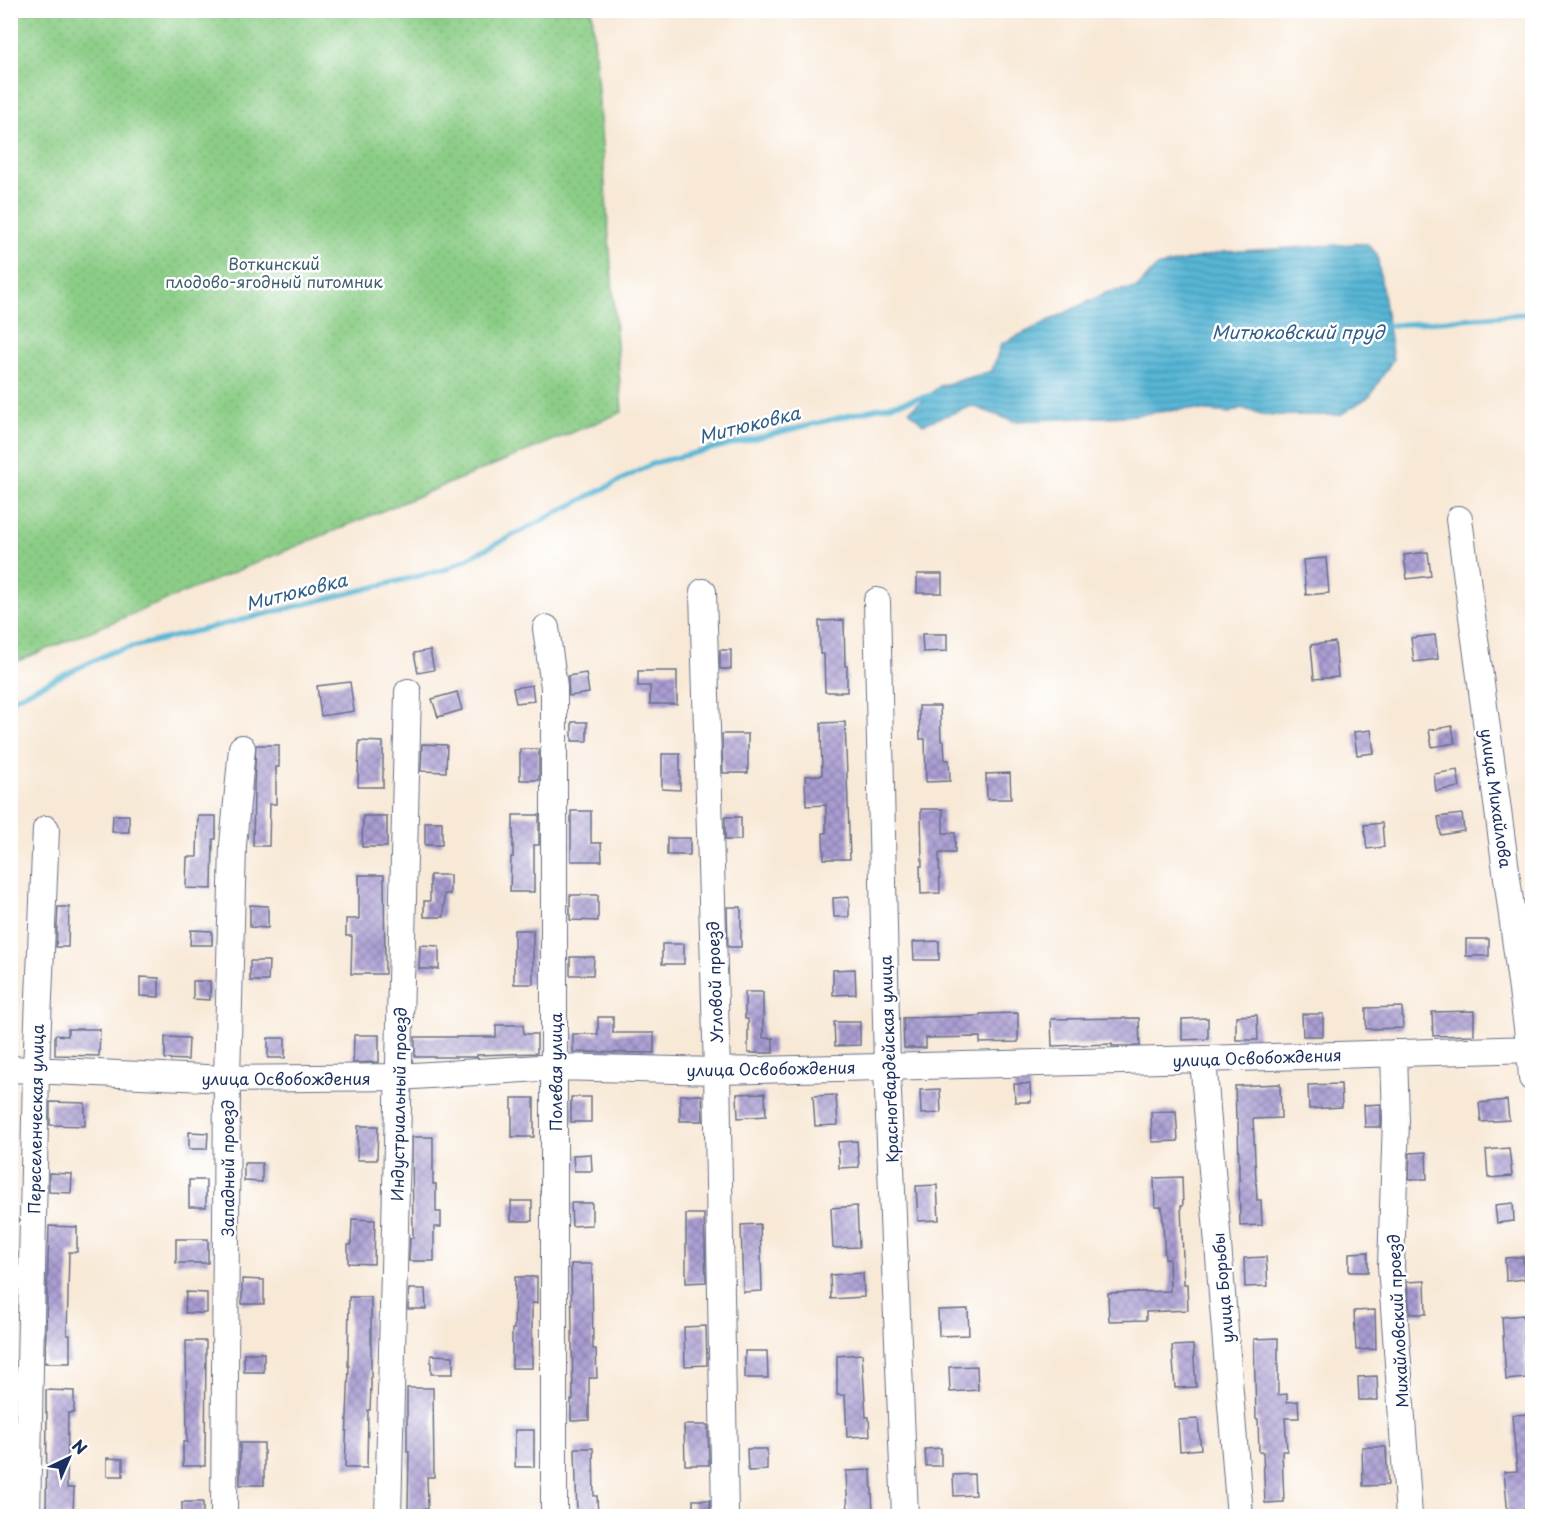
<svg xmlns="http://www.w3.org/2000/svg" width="1543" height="1527" font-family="'Playpen Sans',sans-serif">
	<defs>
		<pattern id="garden-dots" width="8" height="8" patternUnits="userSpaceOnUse" patternTransform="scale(1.5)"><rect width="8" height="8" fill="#8bcd86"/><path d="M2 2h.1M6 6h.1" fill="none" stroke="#77b076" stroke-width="1.8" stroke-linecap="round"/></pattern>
		<pattern id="water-rules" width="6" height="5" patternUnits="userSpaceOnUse" patternTransform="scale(1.5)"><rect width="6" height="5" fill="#56b6d5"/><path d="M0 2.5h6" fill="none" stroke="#4694b0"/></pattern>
		<pattern id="building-cross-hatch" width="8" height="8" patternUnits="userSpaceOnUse" patternTransform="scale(1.5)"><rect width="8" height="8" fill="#aa9dd2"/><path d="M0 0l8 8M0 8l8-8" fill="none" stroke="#8a80ae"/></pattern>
	</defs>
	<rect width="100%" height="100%" fill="#fff"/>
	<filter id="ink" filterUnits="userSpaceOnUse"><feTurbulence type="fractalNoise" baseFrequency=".0167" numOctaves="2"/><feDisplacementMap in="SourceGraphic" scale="12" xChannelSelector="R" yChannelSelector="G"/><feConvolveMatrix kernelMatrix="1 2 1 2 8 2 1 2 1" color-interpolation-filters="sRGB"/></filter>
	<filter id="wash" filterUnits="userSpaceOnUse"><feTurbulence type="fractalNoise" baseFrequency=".008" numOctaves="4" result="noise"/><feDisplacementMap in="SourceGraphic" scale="24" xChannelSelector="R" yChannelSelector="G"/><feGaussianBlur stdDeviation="1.35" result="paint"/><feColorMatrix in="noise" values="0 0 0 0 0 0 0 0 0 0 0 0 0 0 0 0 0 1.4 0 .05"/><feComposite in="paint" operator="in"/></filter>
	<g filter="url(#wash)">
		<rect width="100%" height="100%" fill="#f8e9d7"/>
		<!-- garden -->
		<path fill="url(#garden-dots)" stroke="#537e72" stroke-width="1.5" d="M11,10L592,11L622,412L11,664Z"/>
		<!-- water -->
		<path fill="url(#water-rules)" stroke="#38729a" stroke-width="1.5" d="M1355,244H1367L1377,254L1393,359L1370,396L1340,415H1265L1241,408L1230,413L1186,409L1124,416L1013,421L972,406L923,424L909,411L940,386L992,371L1001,344L1108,292L1137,288L1156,267L1224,252Z"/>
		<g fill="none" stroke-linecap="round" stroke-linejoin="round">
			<!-- stream -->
			<path stroke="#56b6d5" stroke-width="5" d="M1383,326L1532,313
				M10,700L112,652L447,569L654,463L932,395"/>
		</g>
		<g id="blocks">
			<!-- building -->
			<path fill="url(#building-cross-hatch)" d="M1428,552L1431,576L1407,579L1404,555Z
				M1326,558L1329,593L1306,595L1303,560Z
				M917,574H942V593H917Z
				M844,620L845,666H847V692H825L824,654H820L819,621Z
				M922,634H947V651L923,652Z
				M1435,635L1438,659L1414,662L1411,638Z
				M1335,642L1338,677L1314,679L1311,645Z
				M430,650L434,670L418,673L414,653Z
				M720,650H731V669H720Z
				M638,671H677V704H650V686H638Z
				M586,673L589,693L569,696L568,676Z
				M350,682L354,711L321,716L317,686Z
				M532,685L534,701L516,703L513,688Z
				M457,692L462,710L438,717L432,699Z
				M919,706H940L941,741H944L945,760H949L950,781L926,782L925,739H920Z
				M572,722H587V741H572Z
				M845,722L850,859H824L823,833H826V805L806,806L805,776L822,775L821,723Z
				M1452,726L1455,743L1432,747L1429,730Z
				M1371,730L1374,753L1357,755L1354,732Z
				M722,734H748V773H723Z
				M359,741L383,742V787H358Z
				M422,744L447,745L446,772L421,771Z
				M256,745H279V767H276V804H270L269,846H253L254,786Z
				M520,749H539V780H520Z
				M662,754H680V790L662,789Z
				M1457,770L1460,787L1436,791L1434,774Z
				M1010,773L1011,799H987L986,774Z
				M921,809H943V833H955V853H939L940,893L921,894L920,866H922Z
				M571,811H591V843H601L602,861H571Z
				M1462,814L1464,831L1441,835L1438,817Z
				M113,815H129V832H112Z
				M513,815H539V845H534V892H510L511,857H513Z
				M198,816H216V839H213L212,889L186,888L187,857H197Z
				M363,816H387V847H362Z
				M725,817H741V840H725Z
				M425,822H442V845H425Z
				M1382,823L1384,847L1367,849L1364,825Z
				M667,838H690V855H667Z
				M359,875H384L385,974H351L352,936H346V919H359Z
				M430,875H450V894H444V917H424V901H430Z
				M570,895H598V921L570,920Z
				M849,897V917H834L833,898Z
				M250,905L268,906V928L250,927Z
				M58,907H69L68,947H56Z
				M727,907H741V947H728Z
				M191,930L212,931V945H190Z
				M514,930H533V984H514Z
				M1466,939H1489V956H1466Z
				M939,941V960H914L913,942Z
				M662,944H684V964H662Z
				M420,945L439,946V969H419Z
				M570,957H594L593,975H570Z
				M250,961H269L268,981H250Z
				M855,969L856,994L833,995V970Z
				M140,977L159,978V997L140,996Z
				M193,981H210V1000L193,999Z
				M745,992H763V1038H773V1053H748V1019H745Z
				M1402,1007L1403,1028L1366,1029V1008Z
				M1474,1011V1035L1433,1036L1432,1012Z
				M1018,1013V1042L980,1043V1037L926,1038V1048H904L903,1018L980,1016V1014Z
				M1302,1014H1323V1036H1303Z
				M1257,1015L1258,1040H1236V1016Z
				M598,1017H613V1033H654V1053L573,1052V1034H598Z
				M1139,1018L1140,1046H1112V1044L1052,1046L1051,1019Z
				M1208,1018V1039L1182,1040V1019Z
				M834,1022H860V1045L835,1046Z
				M496,1025H523L524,1034H537V1053L477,1055V1057H415V1037H496Z
				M68,1029H100L99,1056L55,1055V1035L68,1036Z
				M354,1035H379V1062L353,1063Z
				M165,1037L189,1038L188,1060L165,1059Z
				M268,1038H285V1058H268Z
				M1014,1084H1030L1031,1102H1015Z
				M1280,1084L1281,1118L1253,1119L1257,1200H1261L1262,1225L1240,1226L1238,1119H1236L1235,1086Z
				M1341,1084L1342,1107L1309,1109L1308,1085Z
				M940,1089L941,1113L921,1114L920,1090Z
				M765,1093L766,1116L738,1118L737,1094Z
				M680,1095H702L703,1121H680Z
				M836,1095L838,1125L815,1126L813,1096Z
				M571,1097H591V1122H571Z
				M512,1098H534V1137H512Z
				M1507,1100L1509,1120L1481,1122L1479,1103Z
				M50,1102L85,1103V1126L50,1125Z
				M1381,1104V1127H1365L1364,1105Z
				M1176,1111L1178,1141L1152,1142L1151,1112Z
				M358,1126H378L377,1160H357Z
				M189,1132L208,1133L207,1149H189Z
				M412,1137H433V1184H436V1212H441V1227H434V1261H409L410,1238H413Z
				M857,1141L859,1167L839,1168L838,1142Z
				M1509,1148L1512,1176L1488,1178L1486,1150Z
				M1426,1152L1427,1179H1409L1410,1153Z
				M591,1154L592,1171H574L573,1155Z
				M244,1163H262V1182L244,1181Z
				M49,1173L72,1174L71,1193L49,1192Z
				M1182,1177L1183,1206H1181L1184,1284H1187L1188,1310L1146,1312V1320L1109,1321L1108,1293L1170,1291L1169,1259H1165L1162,1207H1155L1154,1178Z
				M189,1180H206V1207H189Z
				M937,1185L939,1220L918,1221L916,1186Z
				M511,1201H532V1221H511Z
				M571,1203H592V1225L572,1226Z
				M1513,1203L1514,1221L1497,1223L1495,1205Z
				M857,1206L859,1247L833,1248L831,1208Z
				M686,1214H704L706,1282L686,1283Z
				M352,1219L375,1220L374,1264L348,1263V1245H351Z
				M760,1224L762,1291L743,1292L741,1225Z
				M49,1226L77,1227V1252H69L67,1335H70V1363H45Z
				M176,1239H208V1263H176Z
				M1368,1252V1272H1349V1253Z
				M1266,1257L1268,1286L1245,1287L1244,1258Z
				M1523,1257L1525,1279L1506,1281L1505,1258Z
				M571,1264H592L593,1349H596L597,1378H589V1420L571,1421V1400H573Z
				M863,1273L864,1297L831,1299L830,1275Z
				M515,1277H537V1303H532V1368H512V1329H514Z
				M242,1279L264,1280V1304H242Z
				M1425,1281L1426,1314H1410L1407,1282Z
				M409,1289H425L426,1309H408Z
				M186,1292L207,1293V1313H185Z
				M349,1297H371V1386L370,1410H368L367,1468H345L349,1366H348Z
				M968,1309L969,1335L939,1336L938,1310Z
				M1375,1310L1376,1349L1356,1350L1354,1311Z
				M1523,1315L1525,1330H1523L1527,1378L1506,1380L1502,1317Z
				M706,1326L707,1365L685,1366L684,1327Z
				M1278,1338V1395L1287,1394V1402L1298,1401L1299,1418H1285L1287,1451H1282L1284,1502L1265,1503L1263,1452H1259L1258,1419H1256L1254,1339Z
				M186,1341H206L205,1466H183V1442H187Z
				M1193,1345L1196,1387L1175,1388L1172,1346Z
				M745,1351H767L768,1378H745Z
				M244,1353H264V1372H244Z
				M862,1354L866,1417H869L870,1436L847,1437L845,1395H837V1356Z
				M431,1355L453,1356V1374H431Z
				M977,1366L978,1390L950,1392L949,1367Z
				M1377,1376L1378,1400H1359L1358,1377Z
				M407,1388H433L434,1477H427L428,1509H408L409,1452H407Z
				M46,1390L74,1391V1413H68L67,1488H74L73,1516H46L47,1413H46Z
				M1530,1414L1533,1444V1516H1508L1504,1472L1517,1471L1512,1415Z
				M1198,1419L1201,1449L1180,1451L1178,1420Z
				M684,1425H708L709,1465H685Z
				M515,1430H534V1467H515Z
				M240,1443H264V1485H240Z
				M1362,1447H1386L1388,1485L1363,1486Z
				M575,1448H593L594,1496H597L598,1516H577Z
				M941,1448V1466H926L925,1449Z
				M747,1449H767V1470L748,1471Z
				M107,1458L123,1459V1476H107Z
				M871,1470L873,1514L848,1516L846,1471Z
				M974,1474L975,1495L954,1496L953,1475Z
				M693,1500H710V1516H693Z
				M182,1502H203V1516H182Z"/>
		</g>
	</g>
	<g filter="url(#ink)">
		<use href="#blocks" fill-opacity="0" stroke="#687088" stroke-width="1.5"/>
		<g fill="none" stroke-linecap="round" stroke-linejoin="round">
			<defs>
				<path id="minor" d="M1459,519L1530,1050L1532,1078
					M703,592L717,1071L725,1516
					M877,601L887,1067L905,1516
					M546,628L554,687V1516
					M1394,1053L1396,1120L1391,1266L1409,1516
					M1203,1059L1240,1516
					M10,1069L227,1079L398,1077L555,1067L717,1071L1203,1059L1532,1049
					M27,1516L36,1070L46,829
					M224,1516L227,1079L233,845L242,748
					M388,1516L408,692"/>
			</defs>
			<!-- minor casing -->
			<use href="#minor" stroke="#687088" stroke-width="28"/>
			<!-- minor -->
			<use href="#minor" stroke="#fff" stroke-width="26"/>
		</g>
	</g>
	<g text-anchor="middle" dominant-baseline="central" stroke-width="5" stroke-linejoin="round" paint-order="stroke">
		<!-- park labels -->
		<g font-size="16" fill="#3d5e6a" stroke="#fff">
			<text x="274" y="263">Воткинский<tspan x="274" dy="18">плодово-ягодный питомник</tspan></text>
		</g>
		<!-- street labels -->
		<g font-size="16" fill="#1b2f5e" stroke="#fff">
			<text transform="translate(1497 798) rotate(82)">улица Михайлова</text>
			<text transform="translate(714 982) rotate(-92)">Угловой проезд</text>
			<text transform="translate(1257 1057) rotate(-2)">улица Освобождения</text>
			<text transform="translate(888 1059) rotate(-92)">Красногвардейская улица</text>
			<text transform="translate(771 1068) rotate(-1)">улица Освобождения</text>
			<text transform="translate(555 1072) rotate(-90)">Полевая улица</text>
			<text x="286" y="1078">улица Освобождения</text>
			<text transform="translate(398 1104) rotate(-89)">Индустриальный проезд</text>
			<text transform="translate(35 1119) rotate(-89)">Переселенческая улица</text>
			<text transform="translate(227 1168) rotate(-90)">Западный проезд</text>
			<text transform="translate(1222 1288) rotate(-95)">улица Борьбы</text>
			<text transform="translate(1397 1321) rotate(-93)">Михайловский проезд</text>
		</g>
		<!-- water labels -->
		<g font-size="18" font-style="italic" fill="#305e88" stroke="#fff">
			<text x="1298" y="331">Митюковский пруд</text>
			<text transform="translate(749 424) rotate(-14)">Митюковка</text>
			<text transform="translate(296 591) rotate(-14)">Митюковка</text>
		</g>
	</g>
	<!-- margin -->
	<rect width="1543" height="1527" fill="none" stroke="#fff" stroke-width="36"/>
	<!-- north arrow -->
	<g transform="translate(69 1458) rotate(44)" stroke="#ffffff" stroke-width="4.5" paint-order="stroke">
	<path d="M0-4.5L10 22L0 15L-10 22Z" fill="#1b2f5e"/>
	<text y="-9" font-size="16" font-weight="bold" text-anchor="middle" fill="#1b2f5e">N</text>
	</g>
</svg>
